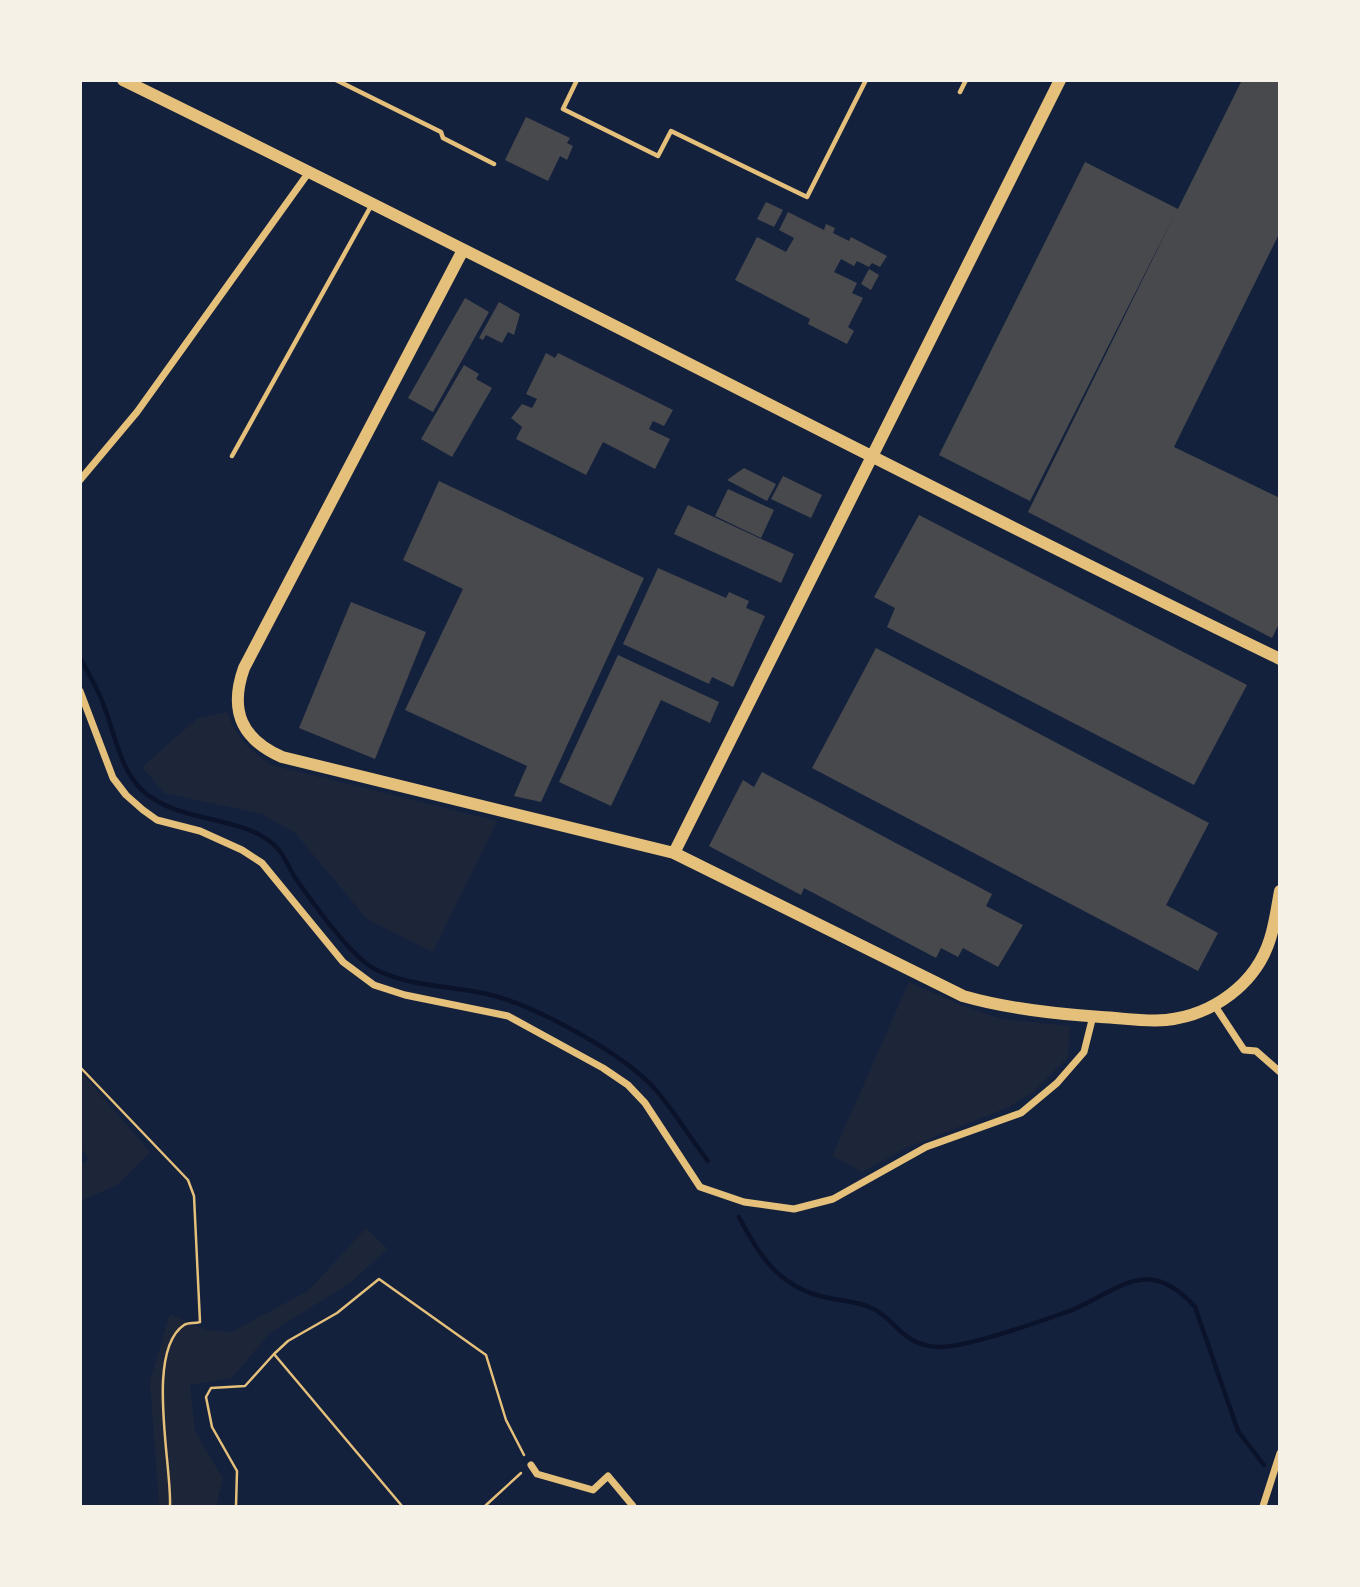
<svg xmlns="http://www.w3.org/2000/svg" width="1360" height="1587" font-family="'Golos Text',sans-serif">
	<rect width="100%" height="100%" fill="#14213d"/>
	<!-- green -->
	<path fill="#1d2539" d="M227,712C236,737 249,750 271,765L497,821L433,952L367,919L295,833L262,814L164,793L142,767L198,718Z
		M909,982L961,1005L1002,1019L1070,1026L1068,1057L1033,1092L1009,1107L906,1148L862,1172L832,1156Z
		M81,1072L150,1152L117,1185L81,1201V1165L89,1159L81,1148Z
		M366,1228L388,1249L351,1282L270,1333L232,1378L190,1385L195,1431L223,1479L216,1506H159L150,1381L170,1314L206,1330L231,1332L308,1291Z"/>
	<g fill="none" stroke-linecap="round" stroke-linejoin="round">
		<!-- stream -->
		<path stroke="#0b132b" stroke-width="4.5" d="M80,658C89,674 98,689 104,706C115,734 120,770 143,791C180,825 247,814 278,849C285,856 288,867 294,876C310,899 350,955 373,968C409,988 452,985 491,995C536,1006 624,1054 655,1089C674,1111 690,1138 708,1161
			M739,1217C758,1254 778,1285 820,1296C835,1300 852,1301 867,1306C896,1317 901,1346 939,1347C965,1348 1045,1320 1072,1310C1120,1290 1147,1254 1195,1307L1238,1431L1264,1465"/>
	</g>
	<!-- building -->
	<path fill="#48494c" d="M1242,80H1280V232L1174,447L1280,498V622L1272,638L1028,512L1175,214L1030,501L939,455L1085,162L1178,209Z
		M526,117L570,138L567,143L573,146L567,160L560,156L548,181L505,160Z
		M766,202L783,210L774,227L757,219Z
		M788,212L824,230L826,224L835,228L833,233L849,241L851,237L887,256L880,267L872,263L869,267L857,261L854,266L841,259L834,272L857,283L852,293L863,298L848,327L854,331L847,344L808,324L810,319L735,280L757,237L786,252L794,238L779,230Z
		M869,269L879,275L871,290L861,284Z
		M465,298L489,312L433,412L408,398Z
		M499,302L520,314L514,335L508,332L502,343L486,335L483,340L479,338Z
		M546,353L555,358L558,353L673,410L664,426L653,421L649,429L670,439L655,469L603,442L586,475L516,439L522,427L511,418L522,404L532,408L537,399L526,394Z
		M464,365L479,374L476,379L492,388L452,457L421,439Z
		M744,468L776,484L767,501L727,480Z
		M783,476L822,495L811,518L771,499Z
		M439,481L644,578L541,802L514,796L527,766L405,710L463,589L403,560Z
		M728,489L774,510L761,538L715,516Z
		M688,505L794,554L781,583L674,534Z
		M919,515L1247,685L1194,785L887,627L895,608L874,597Z
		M658,568L726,598L729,592L749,601L746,608L765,616L733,687L712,677L709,684L623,644Z
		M351,602L426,632L375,759L299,728Z
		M876,648L1209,823L1166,905L1218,933L1198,971L812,768Z
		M618,655L719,702L710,723L661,700L611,806L559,782Z
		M762,772L992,894L986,906L1023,925L998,967L963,948L958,957L941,948L936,958L804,888L801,895L709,846L743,780L754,787Z"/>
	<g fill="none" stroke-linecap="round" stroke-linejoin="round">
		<!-- path -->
		<path stroke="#e5c07b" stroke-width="2.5" d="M80,1067L188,1180L194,1196L200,1322C194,1324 189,1322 184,1325C145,1351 172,1466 170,1506
			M236,1506L237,1471L212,1427L206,1397L211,1388L245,1386L274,1354
			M402,1506L274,1354L288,1341L337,1313L379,1279L486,1355L506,1420L524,1455
			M485,1506L521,1473"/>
		<!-- service -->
		<path stroke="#e5c07b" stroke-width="4.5" d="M336,80L441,132L443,138L494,164
			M577,80L563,109L658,156L671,131L807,197L866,80
			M960,92L966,80
			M232,456L371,206"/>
		<!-- minor -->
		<path stroke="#e5c07b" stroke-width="7" d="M80,480L137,412L309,172
			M80,691L113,778L126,795L143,810L157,820L200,831L242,850L262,863L343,962L374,985L405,995L508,1016L603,1068L628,1085L645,1103L700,1187L744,1202L794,1209L833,1199L926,1147L1021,1113L1057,1083L1084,1052L1093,1016
			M1215,1006L1244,1050L1256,1051L1280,1072
			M531,1465L537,1474L593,1490L608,1476L633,1506
			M1263,1506L1280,1453"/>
		<!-- tertiary -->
		<path stroke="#e5c07b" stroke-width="12" d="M123,80C510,269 892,471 1280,659
			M463,250L244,668C229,710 241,739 282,757L674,853L963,996C1008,1009 1055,1014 1101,1017C1122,1018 1145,1022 1166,1020C1213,1015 1256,984 1270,939C1275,924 1277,907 1280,891
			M674,853L1060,80"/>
	</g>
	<!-- border -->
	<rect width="1360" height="1587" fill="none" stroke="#f6f1e7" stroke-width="164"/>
</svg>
